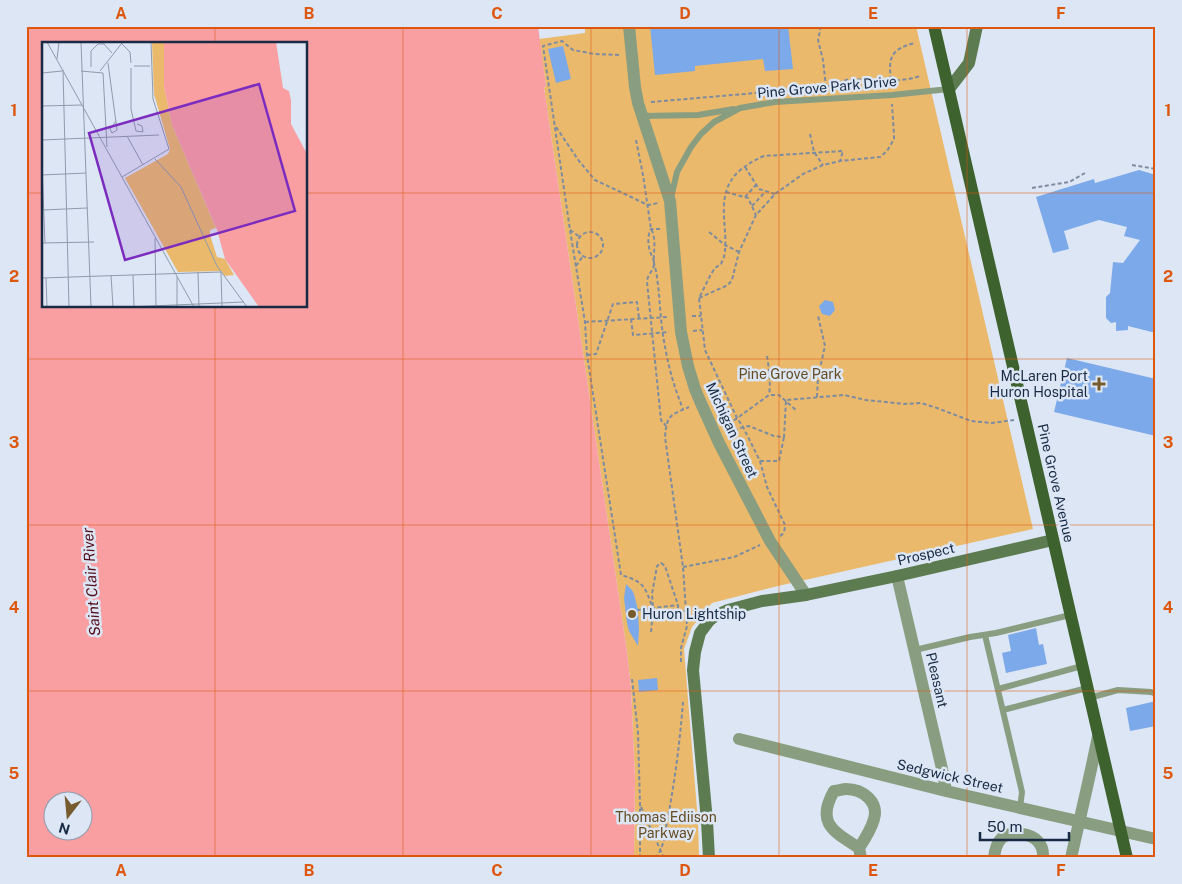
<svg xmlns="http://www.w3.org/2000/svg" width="1182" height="884" font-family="'Public Sans',sans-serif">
	<rect width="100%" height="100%" fill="#dce6f4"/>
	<!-- green -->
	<path fill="#eab96c" d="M585,26H916L1033,529L778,586L712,603L692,627L684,649L698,822L699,858H634L635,780L631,687L627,652L544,88L546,86L539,39L585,33Z"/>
	<!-- water -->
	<path fill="#f99fa2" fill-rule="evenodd" d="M26,26H538L546,86L544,88L627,652L631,687L635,780L634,858H26ZM44,44H306V306H44ZM52,802H82V832H52Z"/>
	<!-- building -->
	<path fill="#7ca9e9" d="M650,26H788L793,69L765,71L763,59L695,66V71L655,75Z
		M563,46L571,79L556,83L548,49Z
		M1139,170L1156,175V333L1128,326V330L1116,331V322L1111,323L1106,318V297L1110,293L1113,262L1123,263L1140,240L1124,236L1127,227L1099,220L1064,231L1069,249L1053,253L1036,197L1094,179L1095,183Z
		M825,300L833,302L835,310L830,316L822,314L819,306Z
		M1067,358L1156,379V436L1054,412Z
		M626,584L632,590L634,594L638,610L639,630L638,646L629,631L627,623L624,598Z
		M1036,628L1039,645L1043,644L1047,664L1006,673L1002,653L1011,651L1008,635Z
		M657,678L658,690L639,692L638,680Z
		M1156,701V726L1130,731L1126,708Z"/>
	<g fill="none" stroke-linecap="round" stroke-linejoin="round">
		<!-- path -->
		<path stroke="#7e8ca0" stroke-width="2" stroke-dasharray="4 2.5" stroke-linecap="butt" d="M821,26L818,40L823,60L826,87
			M619,55L594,54L573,50L562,41L543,46L570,230L585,322L587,355L621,575C645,582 645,587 653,609
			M891,80C888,57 891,49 915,43
			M651,102L826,87L849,79L891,81L909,79L921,76
			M556,127L579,161L595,180L648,205L658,203
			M810,134L814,152L823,165
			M636,140L643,175L651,229C657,239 653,252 654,263C655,268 657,273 657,278C660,297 660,316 663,335C667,361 673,385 683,409
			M1132,165L1156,169
			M745,167L759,189L775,194
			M1032,188L1069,182L1085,173
			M726,192L748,198L756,215
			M745,197L756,185
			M752,206L766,191
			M660,229H651C647,236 648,247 651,254C652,257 654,260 654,262C655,270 647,274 647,282L661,420L666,426
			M570,230L580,237
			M709,232L725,245L739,252
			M577 245a13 13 0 1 1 26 0a13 13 0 1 1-26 0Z
			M576,266L583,256
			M699,298L728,285L732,280L739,252L756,215L775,194L803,174L823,165L840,161L880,157L887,151L894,139V135L892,104
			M692,316H701
			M631,319L633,335L669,332
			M585,322L667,317
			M693,331L702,330
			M587,355L596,354L613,304L637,302L639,318
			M767,356C769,369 771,382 769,395
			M817,397L818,377L825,346L818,316
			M728,431L729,424L769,395H779L797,411
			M728,433L743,427L749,426L774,436L784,437L786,400L844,395L866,400L905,404L921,403L937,408L971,421L992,423L1014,420
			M760,461H779L784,437
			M780,536C784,534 785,529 785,525L767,487L760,461L743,427L737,418L705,350L699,298L711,274L715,268L721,264L724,257C730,228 713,197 738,172C746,165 754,160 764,156L843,151L840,161
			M683,567L734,557L760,545
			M638,610L678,605
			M651,632L653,609L652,594L657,566L661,563L665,566L678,605V612L686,611
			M681,662V648L687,626L683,567L665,437C667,415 669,416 689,407
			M632,679L638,733L640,805V858
			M641,807L664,858
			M655,858C665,848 665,830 668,817C675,779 680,741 683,702"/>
		<!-- lane -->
		<path stroke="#899e81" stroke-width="6" d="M642,116L698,115L734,109
			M671,198L677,172L691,147L701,134L714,122L740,108L775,102L892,95L949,89
			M985,635L1022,792L1020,808
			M915,650L970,637L996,633L1070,615
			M998,689L1082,666
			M1089,698L1118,690L1151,692L1156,694
			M1003,710L1087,688"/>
		<!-- street -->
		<path stroke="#899e81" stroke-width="12" d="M629,26L635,87L638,103L670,201L681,332L688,366L695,389L700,401L719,443L770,541L806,595
			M897,576L943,773L946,791
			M739,739L946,791L1156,839
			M859,848C835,832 815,824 834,791C838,791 842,789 846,789C863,789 879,802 874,819C871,830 865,839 859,848L861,858
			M994,858C996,840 1003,831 1022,834C1036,836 1044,844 1043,858
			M1071,858C1080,817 1090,777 1098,736"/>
		<!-- secondary -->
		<path stroke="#5d7b51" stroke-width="12" d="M949,89L969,63L977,26
			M709,858L707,821L693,670L695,652L700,633L709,621L715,616L728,610L762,601L806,595L897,576L1053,540"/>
		<!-- primary -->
		<path stroke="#3d622e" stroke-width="12" d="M934,26L1127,858"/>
	</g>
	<!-- grid -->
	<path fill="none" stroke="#de570f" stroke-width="1" stroke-opacity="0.55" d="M215,26V44M403,26V858M591,26V858M779,26V858M967,26V858M26,193H44M306,193H1156M215,306V858M26,359H1156M26,525H1156M26,691H1156"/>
	<!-- markers -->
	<g fill="#775a2d" stroke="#dce6f4" stroke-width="2">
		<path d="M1096.5 376.5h5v5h5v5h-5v5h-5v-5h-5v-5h5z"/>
		<circle cx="632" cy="614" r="5"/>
	</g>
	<g text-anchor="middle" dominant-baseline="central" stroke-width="5" stroke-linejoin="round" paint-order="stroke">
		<!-- street labels -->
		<g font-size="14" fill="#182a44" stroke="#dce6f4">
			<text transform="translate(827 87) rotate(-5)">Pine Grove Park Drive</text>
			<text transform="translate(732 430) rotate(65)">Michigan Street</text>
			<text transform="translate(1056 483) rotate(77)">Pine Grove Avenue</text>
			<text transform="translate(926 554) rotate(-13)">Prospect</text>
			<text transform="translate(937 680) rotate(77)">Pleasant</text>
			<text transform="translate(950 776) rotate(13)">Sedgwick Street</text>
		</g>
		<!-- park labels -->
		<g font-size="14" fill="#644b22" stroke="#dce6f4">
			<text x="790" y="374">Pine Grove Park</text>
			<text x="666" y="817">Thomas Ediison<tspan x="666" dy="16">Parkway</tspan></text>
		</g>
		<!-- poi labels -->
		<g font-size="14" fill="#182a44" stroke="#dce6f4" text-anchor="end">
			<text x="1088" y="376">McLaren Port<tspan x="1088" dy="16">Huron Hospital</tspan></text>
			<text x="642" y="614" text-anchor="start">Huron Lightship</text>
		</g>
		<!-- water labels -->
		<g font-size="15" font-style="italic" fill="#530e19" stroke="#dce6f4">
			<text transform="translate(91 582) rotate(-94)">Saint Clair River</text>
		</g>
	</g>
	<!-- overview -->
	<g transform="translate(42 42)">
		<rect width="265" height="265" fill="#dce6f4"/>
		<path d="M110,0H122V44L130,83L174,186L168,188V193L175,215L183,217L192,233L183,234L179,229L136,230L83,136L126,112L128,107L112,52Z" fill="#eab96c"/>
		<path d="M122,0H234L241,46L247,49L249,58V82L265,112V265H217L183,217L175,188L130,83L122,44Z" fill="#f99fa2"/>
		<path fill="none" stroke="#8e9bae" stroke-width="1" d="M5,0L152,265M39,0L49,265M79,1L88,10L89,21M15,17L17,0M66,21L75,88L70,91L68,87L74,79M92,24H108M49,25V9L56,2H62L70,11M89,26V67L94,89L101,90L100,84L95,82M21,28L27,265M39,29L61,31L65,105M58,29L80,1M0,31L20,29M0,64L40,63M85,94L101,123M0,98L117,93M113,117L139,145L175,224L205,265M0,125L3,201M0,133L44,131M80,135L127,107L111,57L109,0M1,168L45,166M113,196L114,264M0,201L52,200M156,230L157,265M179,230L180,265M69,233L71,265M91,233L92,265M135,235V265M0,236L179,230M4,236L5,265M86,265L202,260"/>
		<path fill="#7b2cbf" fill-opacity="0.15" stroke="#7b2cbf" stroke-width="2.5" d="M217,42L253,169L83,218L47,91Z"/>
		<rect width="265" height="265" fill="none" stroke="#182a44" stroke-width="2.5"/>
	</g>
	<!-- border -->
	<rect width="1182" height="884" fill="none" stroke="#dce6f4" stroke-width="55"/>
	<!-- north arrow -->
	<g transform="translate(68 816) rotate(196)"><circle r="24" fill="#dce6f4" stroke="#8e9bae"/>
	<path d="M0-4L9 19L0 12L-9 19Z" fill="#775a2d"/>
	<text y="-8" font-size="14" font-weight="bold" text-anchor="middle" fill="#182a44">N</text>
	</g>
	<!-- scale -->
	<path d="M980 832v8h89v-8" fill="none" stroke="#182a44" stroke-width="2.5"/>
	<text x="987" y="832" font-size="15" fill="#182a44" stroke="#dce6f4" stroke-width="4" paint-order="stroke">50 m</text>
	<rect x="28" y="28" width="1126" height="828" fill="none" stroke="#de570f" stroke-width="2"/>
	<g font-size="16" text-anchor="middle" font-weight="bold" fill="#de570f">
		<text x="121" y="19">A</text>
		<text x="309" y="19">B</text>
		<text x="497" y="19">C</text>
		<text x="685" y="19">D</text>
		<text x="873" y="19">E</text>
		<text x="1061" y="19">F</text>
		<text x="14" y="116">1</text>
		<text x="1168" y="116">1</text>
		<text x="14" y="282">2</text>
		<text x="1168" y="282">2</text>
		<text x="14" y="448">3</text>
		<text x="1168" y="448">3</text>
		<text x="14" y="613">4</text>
		<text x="1168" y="613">4</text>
		<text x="14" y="779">5</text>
		<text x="1168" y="779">5</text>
		<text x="121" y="876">A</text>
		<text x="309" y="876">B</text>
		<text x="497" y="876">C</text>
		<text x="685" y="876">D</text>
		<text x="873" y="876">E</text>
		<text x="1061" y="876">F</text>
	</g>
</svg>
